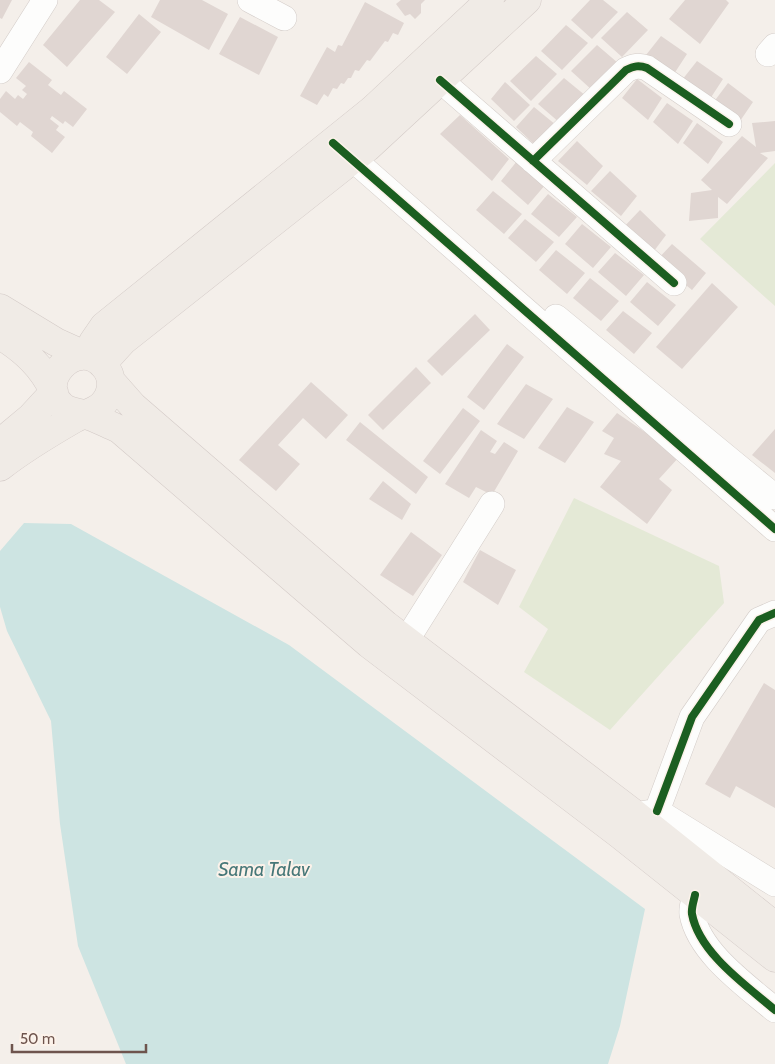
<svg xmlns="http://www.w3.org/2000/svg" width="775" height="1064" font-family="Cabin,sans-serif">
	<rect width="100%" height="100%" fill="#f4efea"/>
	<!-- green -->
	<path fill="#e4e9d6" d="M775,163V306L700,239Z
		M574,498L719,566L724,603L610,730L524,672L548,629L519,607Z"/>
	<!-- water -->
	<path fill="#cde4e2" d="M24,523L71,524L289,645L645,909L620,1026L608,1064H126L78,946L60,824L51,721L7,631L0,607V551Z"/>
	<!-- building -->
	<path fill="#e0d6d2" d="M0,0H12L2,19L0,18Z
		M80,0H99L115,12L67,67L43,45Z
		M160,0H202L228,14L209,50L151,17Z
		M401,0H425L421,4V13L415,19L410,14L405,16L396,4Z
		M590,0H603L618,12L592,39L571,20Z
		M685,0H726L729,3L700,44L669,19Z
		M365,2L404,23L398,35L393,33L388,42L385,41L370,61L367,60L359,71L355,70L351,78H348L344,84L341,83L337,89L333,88L328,97L324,94L317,105L300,96L327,47L335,52L338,45L342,46Z
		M627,12L648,30L622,57L601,38Z
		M139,14L161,32L127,74L106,57Z
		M240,17L278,37L259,75L219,54Z
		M566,25L588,43L562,70L541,51Z
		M661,36L687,54L672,77L646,55Z
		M597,45L618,63L592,90L571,71Z
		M536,56L557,74L531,101L510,81Z
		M697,61L723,79L708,102L682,80Z
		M29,62L52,80L48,85L61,95L64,91L87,109L73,127L65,121L63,124L52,116L50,119L59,126L56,130L65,137L52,153L31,136L33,132L20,122L17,126L0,112V99L6,91L15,99L18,95L23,99L27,94L22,90L26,86L16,78Z
		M564,78L586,96L560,123L538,104Z
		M637,79L662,98L648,120L622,98Z
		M505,82L530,105L514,121L491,99Z
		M728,83L753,102L738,124L713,103Z
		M667,103L693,121L678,144L653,122Z
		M534,107L556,125L536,146L516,127Z
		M460,115L509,159L492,181L440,134Z
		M775,121V151L760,153L768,158L727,204L718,197V218L689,221L691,193L712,190L701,180L742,136L756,147L752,123Z
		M697,123L723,142L708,164L683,143Z
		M577,141L603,166L587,185L558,161Z
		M517,161L546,184L528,205L501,181Z
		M610,171L637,196L621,216L591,191Z
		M493,191L522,214L504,234L476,210Z
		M548,194L577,217L559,237L531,214Z
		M640,210L666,235L651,255L621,230Z
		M525,219L554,242L536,262L508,238Z
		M582,224L611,247L593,268L565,244Z
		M672,244L706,273L692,290L656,261Z
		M556,250L585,273L567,294L539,270Z
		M615,253L644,275L626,296L598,272Z
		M590,278L619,301L601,321L573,298Z
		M647,282L676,305L658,326L630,302Z
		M712,283L738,307L682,369L656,347Z
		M623,311L652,333L634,354L606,330Z
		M475,314L490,330L442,376L427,361Z
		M507,344L524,357L484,410L467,397Z
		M416,367L431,383L383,430L368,415Z
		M311,382L348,415L326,439L303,418L278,445L300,464L276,491L239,460Z
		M526,384L553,399L524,439L497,424Z
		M567,407L594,422L565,463L538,448Z
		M463,408L480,421L440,474L423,461Z
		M617,413L680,456L659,479L672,490L647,524L600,487L621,461L604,454L614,438L602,431Z
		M360,422L428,477L416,494L346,440Z
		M775,429V473L752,455Z
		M481,430L497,441L490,452L495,454L504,442L518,451L492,495L476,487L469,498L445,484Z
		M383,481L411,504L402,520L369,499Z
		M411,532L442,555L413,596L380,575Z
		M480,550L516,570L498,605L463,582Z
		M764,683L775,690V808L736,786L730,798L705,784Z"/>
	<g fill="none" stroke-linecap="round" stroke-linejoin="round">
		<defs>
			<path id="minor" d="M250,0L284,18
				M768,54L775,46
				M0,71L45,0
				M440,80L674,283
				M339,147L775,529
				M533,161L626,70C634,66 639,65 647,68L729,124
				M556,317L775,497
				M406,641L492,504
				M657,811L692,717L759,620L775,613
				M641,814L657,811L775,884
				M695,895C694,900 691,908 692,914C699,953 747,986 775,1010"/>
			<path id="major" d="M0,308L56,342L87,356L93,342L104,326L372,110L490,0
				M0,335C24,350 42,366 54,392L31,417L0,443
				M102,364L123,341L367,148L527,0
				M111,381L133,406L386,625L636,815L775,926
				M0,467C23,449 48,434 74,419C83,414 96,412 103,404C113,393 114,377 104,366C76,334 30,386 66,409C72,412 77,412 84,414C96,418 107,424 119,429L369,644L619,834L775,958"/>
		</defs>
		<!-- minor casing -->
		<use href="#minor" stroke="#d3ccc8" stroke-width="26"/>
		<!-- major casing -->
		<use href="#major" stroke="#d3cac7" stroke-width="29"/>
		<!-- minor -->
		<use href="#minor" stroke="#fdfdfc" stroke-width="25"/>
		<!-- major -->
		<use href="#major" stroke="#f0ebe6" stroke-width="28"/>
		<defs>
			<path id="cycleway" d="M440,80L674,283
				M333,143L775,529
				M533,161L626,70C634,66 639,65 647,68L729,124
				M657,811L692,717L759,620L775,613
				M695,895C694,900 691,908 692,914C699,953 747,986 775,1010"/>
		</defs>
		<!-- cycleway casing -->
		<use href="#cycleway" stroke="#fcf2ea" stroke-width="11"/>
		<!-- cycleway -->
		<use href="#cycleway" stroke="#1b5e20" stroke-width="8"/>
	</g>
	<g text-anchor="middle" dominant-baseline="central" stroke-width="4" stroke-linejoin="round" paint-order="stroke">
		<!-- water labels -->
		<g font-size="19" font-style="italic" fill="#477778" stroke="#fcf2ea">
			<text x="264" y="869">Sama Talav</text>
		</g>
	</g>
	<!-- scale -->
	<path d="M12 1044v8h134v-8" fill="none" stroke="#6e544d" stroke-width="2.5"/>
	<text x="20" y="1044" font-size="15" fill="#6e544d" stroke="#fcf2ea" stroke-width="4" paint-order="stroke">50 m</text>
</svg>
